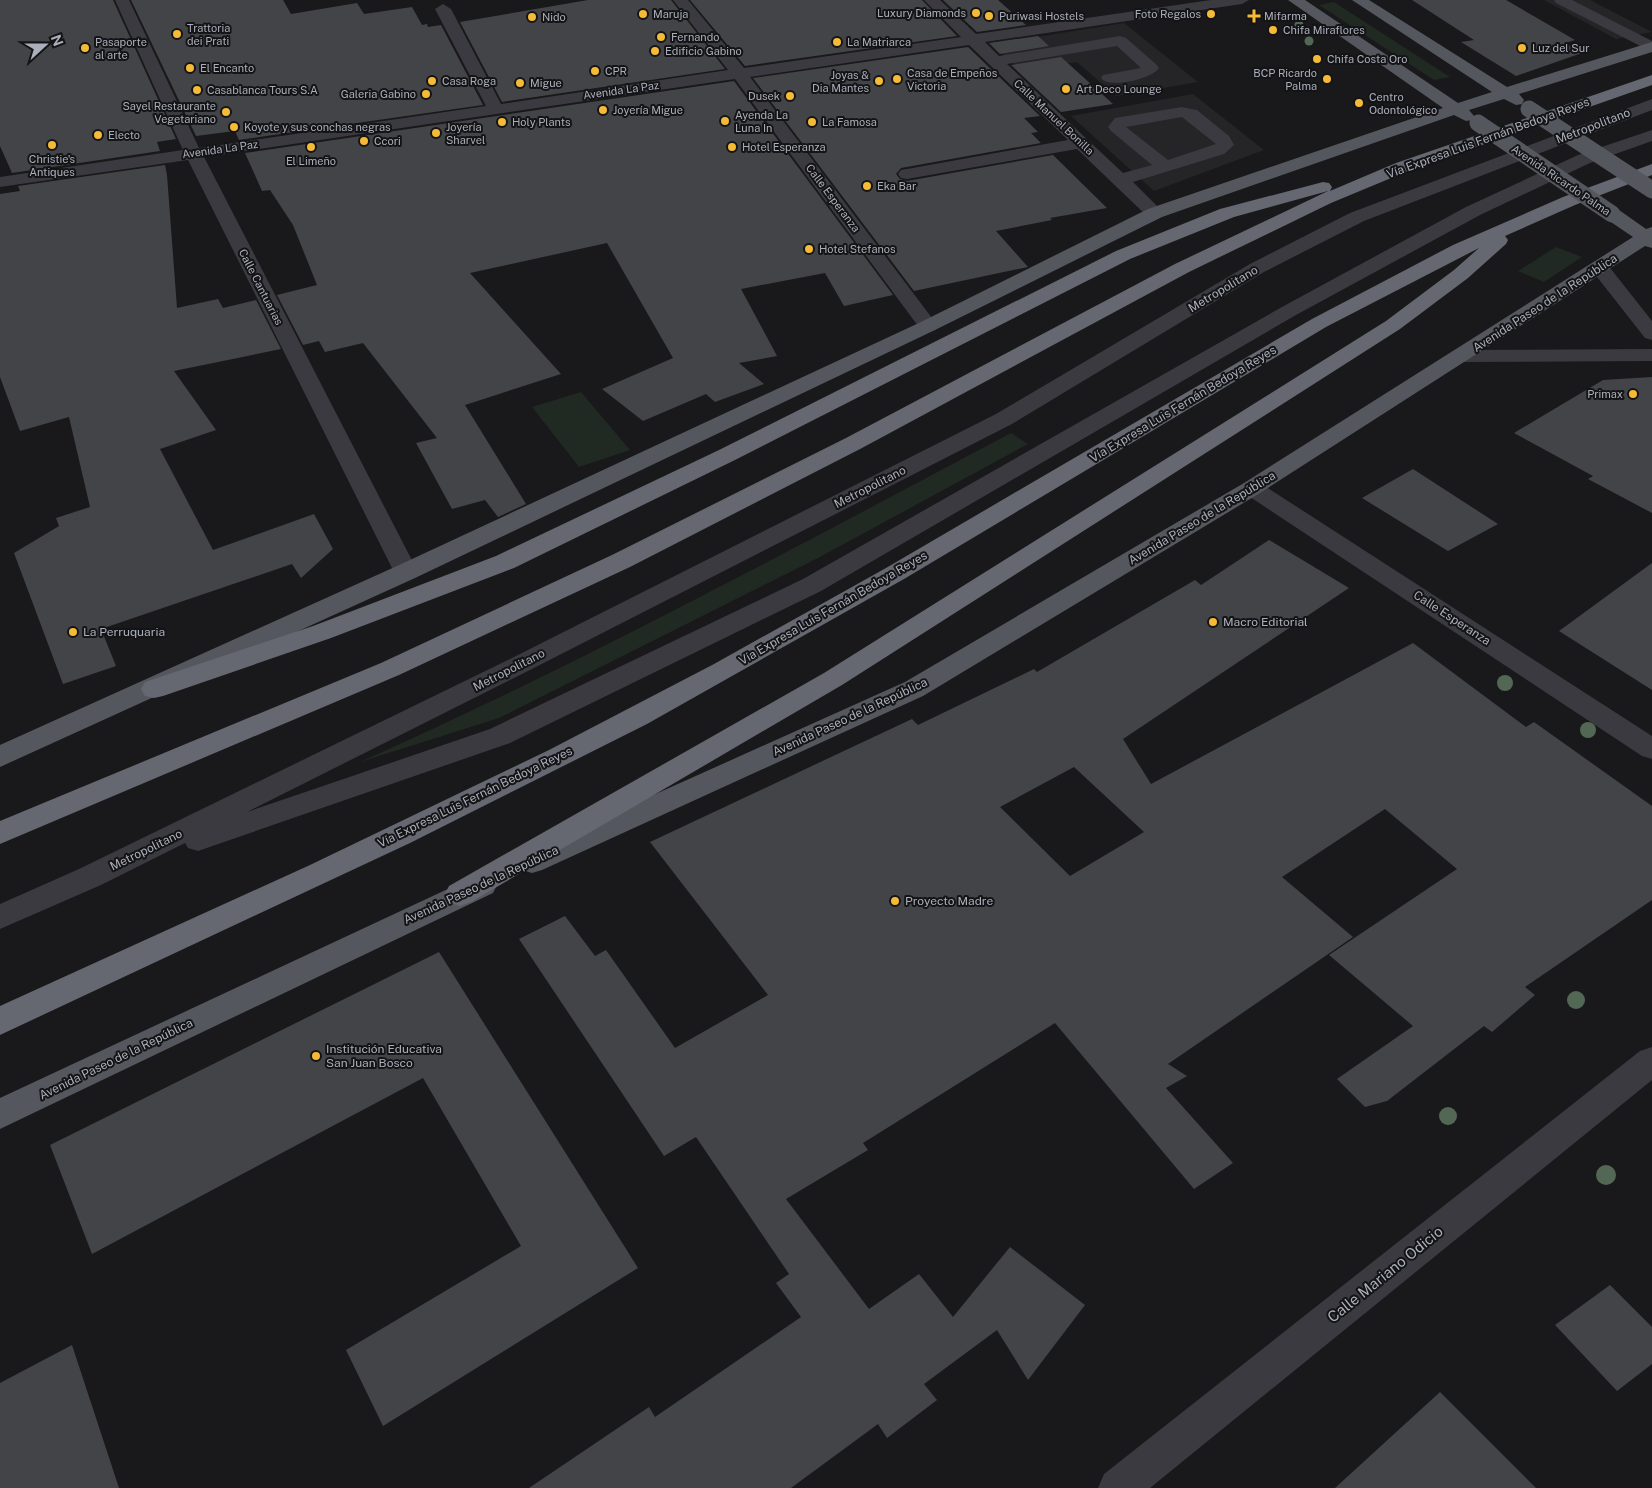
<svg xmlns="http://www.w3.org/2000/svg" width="1652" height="1488" font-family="'Public Sans',sans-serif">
	<rect width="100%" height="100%" fill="#19191b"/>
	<!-- built -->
	<path fill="#252528" d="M1544,0H1590L1652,32L1616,39Z
		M1124,23L1198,82L1116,96L1077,62L1021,71L992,44Z
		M1193,94L1264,150L1154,191L1071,116Z"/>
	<!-- green -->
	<path fill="#202922" d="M1334,2L1450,77L1434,80L1319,5Z
		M1556,247L1582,257L1544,282L1518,271Z
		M581,392L630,450L579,467L532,407Z
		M1011,433L1028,444L820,557L499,718L360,762C582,663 796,547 1011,433Z"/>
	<!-- building -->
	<path fill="#434448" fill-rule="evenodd" d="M0,0H113L176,139L157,142L160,151L12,173L0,146Z
		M131,0H283L291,14L357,3L364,14L412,7L422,25L427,24L428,27L441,25L483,105L239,140L235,131L196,136Z
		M588,0H671L725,69L502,102L460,22Z
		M690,0H922L957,36L745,66Z
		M943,0H998L1026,25L977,32Z
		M1412,0H1506L1575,40L1565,43L1582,53L1516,76L1461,42L1474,40Z
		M1038,36L1049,46L1000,54L989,43Z
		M968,47L1040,116L1024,118L1038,132L1031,133L1041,143L901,168L896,174L900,179L907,181L1053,155L1107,208L1050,218L1052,220L996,231L1028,267L914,291L753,78Z
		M1061,57L1113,104L1061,112L1011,65Z
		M734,81L893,295L844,306L825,273L741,289L777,356L739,363L764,384L715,402L706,394L643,421L602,389L673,358L607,243L470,273L561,374L465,405L526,504L498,517L485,500L452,509L416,443L437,438L363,343L325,352L319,341L303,345L277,295L317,285L293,225L270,190L262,191L245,153Z
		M165,165L167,175L177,308L218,299L223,308L256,300L281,349L174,371L216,430L160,449L213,550L314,514L333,549L301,578L292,564L101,629L116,666L63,684L14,553L59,526L56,518L90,507L69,417L20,431L0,377V194L20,191L18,186Z
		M1652,377V513L1588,479L1593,476L1514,433L1603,380Z
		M1413,469L1498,524L1448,551L1362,498Z
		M1269,540L1349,588L1123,739L1151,784L1413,643L1526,727L1534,722L1652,806V900L1525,987L1535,995L1492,1032L1484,1026L1387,1101L1365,1107L1337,1079L1413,1026L1329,955L1457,869L1385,809L1282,877L1353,937L1168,1064L1187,1076L1166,1088L1233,1163L1194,1189L1055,1023L863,1143L868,1150L786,1199L869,1309L919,1274L953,1317L1010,1247L1085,1305L1028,1380L997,1330L924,1384L937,1400L887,1438L878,1424L791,1488H529L649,1407L655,1417L801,1317L776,1283L789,1274L696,1137L664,1156L519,939L565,916L595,956L606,950L675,1048L768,995L650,842L912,719L918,725L1034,669L1037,672L1195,580L1201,585ZM1074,767L1144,832L1070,876L1000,807Z
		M1652,563V690L1559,631Z
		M439,952L638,1268L383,1426L346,1350L521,1246L423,1078L92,1254L50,1145Z
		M1610,1285L1652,1327V1364L1617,1391L1555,1325Z
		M72,1345L119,1488H0V1383Z
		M1440,1392L1536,1488H1335Z"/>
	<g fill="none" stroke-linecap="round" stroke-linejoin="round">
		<!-- minor -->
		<path fill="#3a3a40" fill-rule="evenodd" d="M115,0H129L199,148L486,106L435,9L443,4L451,9L501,104L728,70L673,0H688L744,68L961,37L924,0H940L976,34L1211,0H1249L1242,4L985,42L999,56L1120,36L1126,38L1157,65L1159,68C1152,79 1109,89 1101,78L1103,75L1141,68L1117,46L1007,64L1123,173L1152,165L1111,131L1108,127L1115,118L1182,107L1191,109L1197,110L1229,136L1234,145L1224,154L1133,182L1164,213L1162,217H1148L1077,149L907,179L901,178L898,174L901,170L907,169L1068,140L969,45L750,77L938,326L935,330L928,332L921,330L735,79L204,157L418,572L415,578L406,580L397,578L188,160L0,187V177L183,150ZM1182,117L1216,144L1168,160L1126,127Z
			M1554,0H1572L1652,41V52L1556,3Z
			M1652,99V110L1364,221L1264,272L1012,424L528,671L247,812L490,729L803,579L1282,307L1466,207L1578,155L1652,130V141L1590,163L1480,215L1296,315L821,591L510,743L198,851L188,848L185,843L101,885L0,929V904L79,869L510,659L996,414L1250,264L1350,213Z
			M1600,262L1607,264L1652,321V340L1645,338L1590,268L1593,264Z
			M1652,349V361L1461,362L1454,360L1451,356L1454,352L1461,350Z
			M1252,481L1260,483L1652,736V759L1642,756L1244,493L1240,488L1244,483Z
			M1652,1047V1080L1150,1488H1098L1104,1474L1640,1051Z"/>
		<!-- major -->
		<path fill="#55575f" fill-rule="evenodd" d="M1288,0H1305L1458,103L1492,92L1352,0H1369L1507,87L1652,42V52L1519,94L1524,100L1522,104L1516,105L1504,99L1469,110L1474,116L1472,120L1466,121L1454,115L1162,217L935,330L415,578L0,767V745L397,566L921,322L1148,209L1443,108Z
			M1612,208L1619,210L1646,229L1652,227V248L1645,246L1260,493L923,696L542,870L532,873L522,870L517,862L522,854L905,682L1244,483L1633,237L1605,218L1603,214L1605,210Z
			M482,873L493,877L497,885L493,893L0,1129V1098Z"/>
		<!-- highway -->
		<path fill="#656871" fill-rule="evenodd" d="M1652,75V85L1408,171L1331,203L1189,272L862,448L630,567L399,675L0,844V821L381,663L612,555L846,438L1175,264L1328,191L1234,217L1130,259L735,460L514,568L331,638L163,696L154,698L145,696L141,689L145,682L313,626L496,556L719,450L1116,251L1220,209L1323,182L1329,183L1332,187L1330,191L1396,163Z
			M1652,164V175L1575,205L1505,236L1508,240L1506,244L1468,278L1400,329L842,685L471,902L460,906L449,902L445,894L449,886L824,673L1386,321L1454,270L1479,248L1326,327L904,579L647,724L410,843L0,1035V1006L310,865L549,750L714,664L886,568L1312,319L1453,245L1563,197Z"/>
		<!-- major-bridge -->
		<path stroke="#55575f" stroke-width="17" d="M1529,109L1652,190
			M1478,123L1612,214"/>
	</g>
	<!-- trees -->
	<g fill="#536755">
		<circle cx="1299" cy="25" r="4.5"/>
		<circle cx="1309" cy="41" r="4.5"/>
		<circle cx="1505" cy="683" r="8"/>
		<circle cx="1588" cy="730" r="8"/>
		<circle cx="1576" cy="1000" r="9"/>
		<circle cx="1448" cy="1116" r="9"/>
		<circle cx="1606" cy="1175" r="10"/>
	</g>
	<!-- markers -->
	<g fill="#f6bb36" stroke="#141416" stroke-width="2">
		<circle cx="976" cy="13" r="5"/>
		<circle cx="643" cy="14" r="5"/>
		<circle cx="1211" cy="14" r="5"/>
		<circle cx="989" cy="16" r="5"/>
		<path d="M1251.5 8.5h5v5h5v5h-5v5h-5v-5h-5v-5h5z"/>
		<circle cx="532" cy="17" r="5"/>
		<circle cx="1273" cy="30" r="5"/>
		<circle cx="177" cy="34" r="5"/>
		<circle cx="661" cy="37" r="5"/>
		<circle cx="837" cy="42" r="5"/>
		<circle cx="85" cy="48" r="5"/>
		<circle cx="1522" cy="48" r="5"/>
		<circle cx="655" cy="51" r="5"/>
		<circle cx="1317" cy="59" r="5"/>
		<circle cx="190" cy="68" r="5"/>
		<circle cx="595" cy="71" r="5"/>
		<circle cx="897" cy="79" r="5"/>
		<circle cx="1327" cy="79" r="5"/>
		<circle cx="432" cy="81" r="5"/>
		<circle cx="879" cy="81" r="5"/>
		<circle cx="520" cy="83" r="5"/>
		<circle cx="1066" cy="89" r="5"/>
		<circle cx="197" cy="90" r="5"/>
		<circle cx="426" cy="94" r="5"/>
		<circle cx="790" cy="96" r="5"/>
		<circle cx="1359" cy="103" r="5"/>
		<circle cx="603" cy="110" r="5"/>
		<circle cx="226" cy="112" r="5"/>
		<circle cx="725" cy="121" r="5"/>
		<circle cx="502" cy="122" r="5"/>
		<circle cx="812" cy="122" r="5"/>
		<circle cx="234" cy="127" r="5"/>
		<circle cx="436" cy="133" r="5"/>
		<circle cx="98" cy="135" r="5"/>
		<circle cx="364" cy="141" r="5"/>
		<circle cx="52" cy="145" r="5"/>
		<circle cx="311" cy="147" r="5"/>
		<circle cx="732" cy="147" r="5"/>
		<circle cx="867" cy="186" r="5"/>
		<circle cx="809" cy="249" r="5"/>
		<circle cx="1633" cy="394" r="5"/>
		<circle cx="1213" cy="622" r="5"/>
		<circle cx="73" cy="632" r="5"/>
		<circle cx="895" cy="901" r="5"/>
		<circle cx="316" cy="1056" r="5"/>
	</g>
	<g text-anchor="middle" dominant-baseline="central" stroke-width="4" stroke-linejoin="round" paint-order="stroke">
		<!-- far-poi labels -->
		<g font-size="11" fill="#abafbb" stroke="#141416" text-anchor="start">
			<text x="966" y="13" text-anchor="end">Luxury Diamonds</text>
			<text x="653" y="14">Maruja</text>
			<text x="1201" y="14" text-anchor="end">Foto Regalos</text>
			<text x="999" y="16">Puriwasi Hostels</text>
			<text x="1264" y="16">Mifarma</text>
			<text x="542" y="17">Nido</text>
			<text x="187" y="28">Trattoria<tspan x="187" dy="13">dei Prati</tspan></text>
			<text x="1283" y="30">Chifa Miraflores</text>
			<text x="671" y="37">Fernando</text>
			<text x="95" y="42">Pasaporte<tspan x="95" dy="13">al arte</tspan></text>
			<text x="847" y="42">La Matriarca</text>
			<text x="1532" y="48">Luz del Sur</text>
			<text x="665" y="51">Edificio Gabino</text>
			<text x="1327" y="59">Chifa Costa Oro</text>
			<text x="200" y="68">El Encanto</text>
			<text x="605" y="71">CPR</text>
			<text x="907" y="73">Casa de Empeños<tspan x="907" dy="13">Victoria</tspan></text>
			<text x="1317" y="73" text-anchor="end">BCP Ricardo<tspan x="1317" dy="13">Palma</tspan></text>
			<text x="869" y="75" text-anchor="end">Joyas &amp;<tspan x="869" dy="13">Dia Mantes</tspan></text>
			<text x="442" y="81">Casa Roga</text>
			<text x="530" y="83">Migue</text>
			<text x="1076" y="89">Art Deco Lounge</text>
			<text x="207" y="90">Casablanca Tours S.A</text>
			<text x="416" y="94" text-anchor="end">Galeria Gabino</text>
			<text x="780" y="96" text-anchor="end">Dusek</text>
			<text x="1369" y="97">Centro<tspan x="1369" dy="13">Odontológico</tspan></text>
			<text x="216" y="106" text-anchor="end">Sayel Restaurante<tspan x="216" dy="13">Vegetariano</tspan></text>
			<text x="613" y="110">Joyería Migue</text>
			<text x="735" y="115">Ayenda La<tspan x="735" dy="13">Luna In</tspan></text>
			<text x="512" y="122">Holy Plants</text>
			<text x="822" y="122">La Famosa</text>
			<text x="244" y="127">Koyote y sus conchas negras</text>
			<text x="446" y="127">Joyería<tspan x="446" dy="13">Sharvel</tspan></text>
			<text x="108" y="135">Electo</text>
			<text x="374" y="141">Ccori</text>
			<text x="742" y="147">Hotel Esperanza</text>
			<text x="52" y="159" text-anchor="middle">Christie's<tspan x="52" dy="13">Antiques</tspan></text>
			<text x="311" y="161" text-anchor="middle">El Limeño</text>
			<text x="877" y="186">Eka Bar</text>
			<text x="819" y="249">Hotel Stefanos</text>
			<text x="1623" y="394" text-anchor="end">Primax</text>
		</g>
		<!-- far-street labels -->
		<g font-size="11" fill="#abafbb" stroke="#141416">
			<text transform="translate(621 90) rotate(-8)">Avenida La Paz</text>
			<text transform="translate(1054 117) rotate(43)">Calle Manuel Bonilla</text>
			<text transform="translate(220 149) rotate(-8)">Avenida La Paz</text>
			<text transform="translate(1561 180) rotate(34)">Avenida Ricardo Palma</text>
			<text transform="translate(833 198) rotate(53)">Calle Esperanza</text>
			<text transform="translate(261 287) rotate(63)">Calle Cantuarias</text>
		</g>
		<!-- street labels -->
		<g font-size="12" fill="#abafbb" stroke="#141416">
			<text transform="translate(1593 126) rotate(-21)">Metropolitano</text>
			<text transform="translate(1488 138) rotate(-20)">Vía Expresa Luis Fernán Bedoya Reyes</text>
			<text transform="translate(1223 289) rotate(-31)">Metropolitano</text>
			<text transform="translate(1545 303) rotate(-33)">Avenida Paseo de la República</text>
			<text transform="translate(1183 404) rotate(-31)">Vía Expresa Luis Fernán Bedoya Reyes</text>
			<text transform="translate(870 487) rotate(-27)">Metropolitano</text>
			<text transform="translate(1202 518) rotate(-31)">Avenida Paseo de la República</text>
			<text transform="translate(833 608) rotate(-30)">Vía Expresa Luis Fernán Bedoya Reyes</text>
			<text transform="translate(1452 618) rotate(33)">Calle Esperanza</text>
			<text transform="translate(509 670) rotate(-27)">Metropolitano</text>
			<text transform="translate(850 717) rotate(-25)">Avenida Paseo de la República</text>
			<text transform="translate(475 797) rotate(-26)">Vía Expresa Luis Fernán Bedoya Reyes</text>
			<text transform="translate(146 850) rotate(-26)">Metropolitano</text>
			<text transform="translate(481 885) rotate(-25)">Avenida Paseo de la República</text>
			<text transform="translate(116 1059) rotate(-26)">Avenida Paseo de la República</text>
		</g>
		<!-- poi labels -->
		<g font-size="12" fill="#abafbb" stroke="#141416" text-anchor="start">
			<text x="1223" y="622">Macro Editorial</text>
			<text x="83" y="632">La Perruquaria</text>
			<text x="905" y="901">Proyecto Madre</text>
			<text x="326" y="1049">Institución Educativa<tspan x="326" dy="14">San Juan Bosco</tspan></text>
		</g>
		<!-- near-street labels -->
		<g font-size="15" fill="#abafbb" stroke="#141416">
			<text transform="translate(1385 1274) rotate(-39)">Calle Mariano Odicio</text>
		</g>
	</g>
	<!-- north arrow -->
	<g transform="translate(45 45) rotate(69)" stroke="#141416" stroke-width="4" paint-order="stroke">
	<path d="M0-4L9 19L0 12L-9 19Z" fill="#abafbb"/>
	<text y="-8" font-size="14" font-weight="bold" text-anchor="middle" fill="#abafbb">N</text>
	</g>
</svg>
